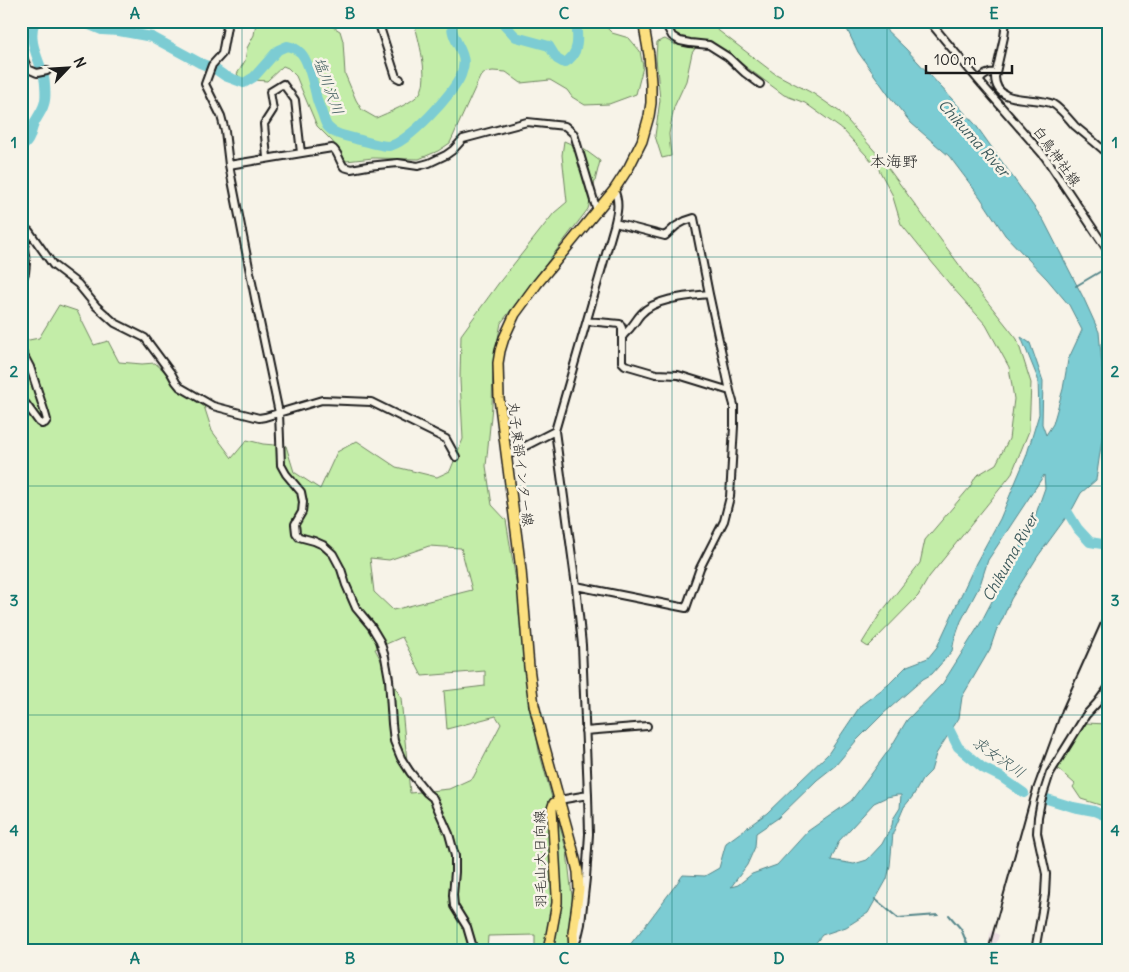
<svg xmlns="http://www.w3.org/2000/svg" width="1129" height="972" font-family="Delius,'Klee One',sans-serif">
	<rect width="100%" height="100%" fill="#f7f3e8"/>
	<filter id="ink" filterUnits="userSpaceOnUse"><feTurbulence type="fractalNoise" baseFrequency=".02" numOctaves="2"/><feDisplacementMap in="SourceGraphic" scale="10" xChannelSelector="R" yChannelSelector="G"/><feConvolveMatrix kernelMatrix="1 2 1 2 8 2 1 2 1" color-interpolation-filters="sRGB"/></filter>
	<g filter="url(#ink)">
		<!-- built -->
		<path fill="#ebdde1" d="M991,931L999,935L994,951H987Z"/>
		<!-- green -->
		<path fill="#c3eda8" stroke="#708462" fill-rule="evenodd" d="M258,21L285,25L291,21H323L340,31L343,41L345,74L356,100L362,110L376,118C387,113 413,103 420,93C430,77 418,39 414,21H602V23L612,33L629,38L640,51L643,67L636,94L609,104L585,105L572,97L567,90L550,80L521,83L506,72L493,71L486,72L480,77L450,143L438,151L419,159L373,158L346,161L332,141L317,126L296,76L288,68L283,66L267,81L241,79L237,74L245,61L247,48L254,35L256,23Z
			M669,21H708L715,28L774,73L814,94L840,112L880,157L974,285L1017,339L1031,383L1029,431L1011,475L929,577L918,596L868,647L862,643L880,614L920,563L925,540L970,487L976,476L996,464L1009,439L1014,399L1009,367L986,325L952,287L901,224L892,194L878,168L843,130L805,103L784,95L711,41H700L692,53L686,81L674,107L669,134L671,156L662,158L655,136L660,100L656,58L657,42L665,39L676,45L675,30Z
			M564,141L585,150L600,161L588,209L501,323L493,364L492,406L486,466L492,505L506,520L521,612L525,668L539,751L567,852L573,905L574,951H535V935L488,936L487,951H21V339L24,341L39,338L59,305L77,311L94,345L108,341L119,362L142,364L155,363L204,406L212,431L232,458L247,440L263,444L286,446L294,472L320,489L337,452L357,441L396,467L437,477L450,471L463,439L460,380L461,335L498,284L554,213L567,202L562,155ZM429,546L461,548L472,590L393,610L374,592L370,558L389,560ZM402,637L422,676L485,671V686L444,691L447,729L496,716L501,724L473,778L449,789L410,793L401,698L375,649Z
			M1085,723L1108,724V811L1100,805L1081,799L1073,787L1075,784L1057,768Z"/>
		<!-- water -->
		<path fill="#7bccd3" stroke="#55868a" fill-rule="evenodd" d="M843,21H877L906,49L975,124L1044,221L1084,299L1099,332L1106,412L1096,480L1081,493L1073,508L1038,556L1011,599L1002,620L996,631L990,649L962,697L959,718L936,754L931,771L922,780L913,796L904,807L893,833L890,866L887,879L868,913L846,927L822,935L810,950L625,951L648,922L683,875L705,876L719,868L726,843L767,813L828,754L861,705L888,685L907,666L928,658L937,647L976,563L1000,519L1026,457L1039,414L1038,379L1021,337L1030,343L1043,381L1042,424L1046,435L1053,424L1063,389L1068,360L1082,330L1069,305L1047,279L1005,235L980,197L949,156L911,123L890,97L858,52ZM1044,475L1045,488L1032,525L980,624L943,683L907,720L891,747L867,780L851,801L808,831L777,865L752,874L738,885L731,887L747,865L755,847L756,833L778,818L817,780L836,765L856,741L883,714L923,679L932,674L952,651L954,641L961,621L980,585L988,560ZM897,795H901L900,808L893,819L892,825L882,844L867,860L854,864L831,860L839,841L874,803L887,797Z"/>
		<g fill="none" stroke-linecap="round" stroke-linejoin="round">
			<!-- stream -->
			<path stroke="#55868a" stroke-width="2" d="M1076,286L1108,267
				M875,899L898,918L938,915
				M949,915L961,929L970,951"/>
			<!-- river -->
			<path stroke="#7bccd3" stroke-width="10" d="M80,21L102,30L119,31L152,37L200,63L215,69L225,76L244,83L254,77L278,50L287,46C292,47 297,49 301,53C309,62 313,83 316,95C317,102 320,107 322,113C324,118 325,124 328,127C335,135 346,136 356,139C366,141 378,146 389,146C407,144 455,92 461,75C463,69 465,63 463,57C460,45 449,34 453,21
				M501,21L516,37L549,46L557,59L564,63C580,55 578,37 576,21
				M21,147C31,142 30,133 34,124C37,116 44,110 45,100C46,95 45,82 44,77C39,59 27,41 35,21
				M1062,503L1078,529L1090,542L1108,545
				M944,719L958,747L983,768L1001,777L1024,793
				M1047,799L1073,807L1094,811L1108,817"/>
			<defs>
				<path id="minor" d="M228,21L222,54L212,65L205,84L221,116L225,131L229,165L256,303L279,413L281,465L286,474L301,492L303,502L302,512L295,524L296,533L299,537L314,541L323,545L333,554L341,569L346,585L356,608L371,626L380,641L385,657L389,679L392,724L394,741L401,758L410,772L427,793L433,798L449,834L455,856V872L453,895L454,906L467,927L474,951
					M378,21L396,77L400,79
					M664,21L672,36L680,41L690,43L709,45L728,57L745,73L760,84
					M929,21L979,81L1045,157L1108,251
					M1006,21L1004,37L995,77C996,107 1035,95 1053,104C1060,108 1069,119 1075,126C1086,135 1097,144 1108,154
					M21,53L28,69L37,73L47,71
					M979,81C983,75 988,72 996,72
					M267,158L264,124L273,110L270,92L283,84L295,100L301,153
					M229,165L332,148C338,151 339,161 344,167L351,169L368,166L398,163L418,166L429,163L446,155L453,150L463,139L527,122L565,126L574,134L597,211
					M615,223L665,236L676,226L685,221L694,218L709,294L730,391
					M21,228L29,231L53,265L78,284L96,306L115,323L145,338L171,373L176,382L180,387L213,406L259,418L265,417L322,400L371,402L446,439L456,457
					M21,283L25,273L26,263L24,247L29,231
					M623,336C625,333 629,330 631,327C635,323 637,318 641,314C655,298 689,296 709,294
					M21,350L30,367L45,413L47,420L45,423L42,424L39,422L26,404L21,402
					M506,456L555,431
					M576,586L686,608L700,568L724,521L730,497L734,426V405L730,391L678,375L656,374L625,365L622,362V328L620,324L587,321
					M585,731L647,726
					M559,800L588,795
					M575,944L578,937L581,924L586,878L589,834L588,795L582,645L576,586L555,431L614,226C617,214 620,202 614,190
					M1035,951L1045,894L1046,874L1037,833L1038,817L1041,801L1050,773L1086,715L1097,703L1108,688
					M1102,951L1108,947"/>
				<path id="major" d="M548,951L557,903V895L552,809L554,803L559,800
					M574,951L573,933L579,889L578,872L573,850L542,737L534,705L529,667L521,570L499,398L498,363L500,351L504,338L515,314L537,284L614,190L629,167L642,141L649,116L651,103V83L649,55L643,21"/>
			</defs>
			<!-- minor casing -->
			<use href="#minor" stroke="#1c1c1c" stroke-width="10"/>
			<!-- major casing -->
			<use href="#major" stroke="#1c1c1c" stroke-width="12"/>
			<!-- minor -->
			<use href="#minor" stroke="#f7f3e8" stroke-width="6"/>
			<!-- major -->
			<use href="#major" stroke="#fce080" stroke-width="9"/>
			<!-- rail -->
			<path stroke="#1c1c1c" stroke-width="2" d="M988,951L1033,789L1062,710L1108,607"/>
		</g>
	</g>
	<!-- grid -->
	<path fill="none" stroke="#0f766e" stroke-width="1" stroke-opacity="0.55" d="M242,21V951M457,21V951M672,21V951M887,21V951M21,257H1108M21,486H1108M21,715H1108"/>
	<g text-anchor="middle" dominant-baseline="central" stroke-width="5" stroke-linejoin="round" paint-order="stroke">
		<!-- street labels -->
		<g font-size="14" fill="#1c1c1c" stroke="#f7f3e8">
			<text transform="translate(1057 156) rotate(54)">白鳥神社線</text>
			<text transform="translate(521 464) rotate(83)">丸子東部インター線</text>
			<text transform="translate(540 859) rotate(-91)">羽毛山大日向線</text>
		</g>
		<!-- water labels -->
		<g font-size="15" font-style="italic" fill="#3d5a5c" stroke="#f7f3e8">
			<text transform="translate(329 86) rotate(70)">塩川沢川</text>
			<text transform="translate(974 138) rotate(48)">Chikuma River</text>
			<text transform="translate(1010 557) rotate(-61)">Chikuma River</text>
			<text transform="translate(999 757) rotate(35)">求女沢川</text>
		</g>
		<!-- quarter labels -->
		<g font-size="16" fill="#1c1c1c" stroke="#f7f3e8">
			<text x="894" y="161">本海野</text>
		</g>
	</g>
	<!-- margin -->
	<rect width="1129" height="972" fill="none" stroke="#f7f3e8" stroke-width="55"/>
	<!-- north arrow -->
	<g transform="translate(68 68) rotate(65)" stroke="#f7f3e8" stroke-width="4" paint-order="stroke">
	<path d="M0-4L9 19L0 12L-9 19Z" fill="#1c1c1c"/>
	<text y="-8" font-size="14" font-weight="bold" text-anchor="middle" fill="#1c1c1c">N</text>
	</g>
	<!-- scale -->
	<path d="M926 65v8h86v-8" fill="none" stroke="#1c1c1c" stroke-width="2.5"/>
	<text x="934" y="65" font-size="15" fill="#1c1c1c" stroke="#f7f3e8" stroke-width="4" paint-order="stroke">100 m</text>
	<rect x="28" y="28" width="1074" height="916" fill="none" stroke="#0f766e" stroke-width="2"/>
	<g font-size="16" text-anchor="middle" font-weight="bold" fill="#0f766e">
		<text x="135" y="19">A</text>
		<text x="350" y="19">B</text>
		<text x="564" y="19">C</text>
		<text x="779" y="19">D</text>
		<text x="994" y="19">E</text>
		<text x="14" y="148">1</text>
		<text x="1115" y="148">1</text>
		<text x="14" y="377">2</text>
		<text x="1115" y="377">2</text>
		<text x="14" y="606">3</text>
		<text x="1115" y="606">3</text>
		<text x="14" y="836">4</text>
		<text x="1115" y="836">4</text>
		<text x="135" y="964">A</text>
		<text x="350" y="964">B</text>
		<text x="564" y="964">C</text>
		<text x="779" y="964">D</text>
		<text x="994" y="964">E</text>
	</g>
</svg>
